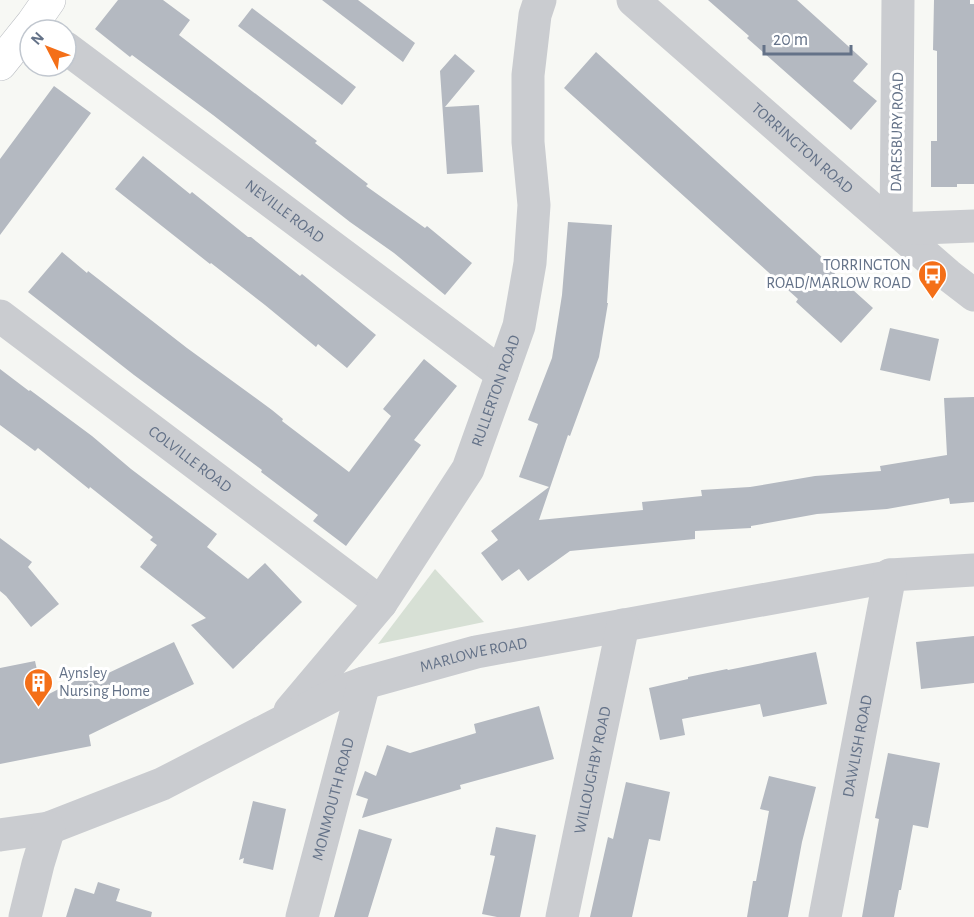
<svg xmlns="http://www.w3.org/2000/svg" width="974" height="917" font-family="'Alegreya Sans',sans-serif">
	<rect width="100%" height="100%" fill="#f7f8f4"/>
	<!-- green -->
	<path fill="#d7e0d5" d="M435,569L484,622L378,644Z"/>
	<!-- building -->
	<path fill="#b4b9c1" d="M118,0H163L190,20L179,35L317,141L315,143L368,184L366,186L425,228L427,226L472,263L445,295L394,253L350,222L213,115L132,55L130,57L95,29Z
		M322,0H358L415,43L403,62Z
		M708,0H797L868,64L853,81L877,101L851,130L747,38L749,36Z
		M934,0H970V4H974V184H957V187H931V141H937V51L933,50Z
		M252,8L356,87L342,105L238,26Z
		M596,52L825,260L822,262L873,308L841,343L796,302L798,299L564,88Z
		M455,54L475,71L445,107L479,105L483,172L447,174L440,71Z
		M54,86L91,113L0,235V159Z
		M143,156L190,194L192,192L248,237H251L300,276L302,274L376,335L347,368L318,344L316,347L265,305L211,263L210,264L115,189Z
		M568,222L612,225L607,303H608L599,357L570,436L568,435L539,520L643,510L642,502L702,496L701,490L750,487L815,476L881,471L880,466L947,455L944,398L974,397V502L950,504L949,498L887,509L817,514L751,526V528L695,531V539L570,551L528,581L519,569L502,581L481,553L498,540L491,531L549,487L519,477L538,424L528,420L552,358L562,295Z
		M62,252L87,273L88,271L187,348L272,410L283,419L282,421L349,472L391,416L383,409L424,359L457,386L414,440L421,445L346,546L313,521L318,515L261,472L262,470L134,375L28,292Z
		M890,328L939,339L930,381L880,370Z
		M0,369L29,391L30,390L92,436L131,469L217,534L207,547L248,579L265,563L302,602L233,669L191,625L206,618L140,567L157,545L150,540L153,537L90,487L89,489L38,448L35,451L0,425Z
		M0,538L32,562L28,567L59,604L31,627L6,596L0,591Z
		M974,636V683L921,689L916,642Z
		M174,642L194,684L89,735L91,746L0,764V668L35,661L43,697L98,669L102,676Z
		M816,652L827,704L763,717L760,704L682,719L685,735L660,740L649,688L688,679V677L727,669L728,670Z
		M539,706L554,759L460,785L461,789L362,818L368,799L356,795L365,771L376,776L387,745L410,753L476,733L474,724Z
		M888,753L940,763L928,828L913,825L901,890H899L894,917H862L879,819L875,818Z
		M769,776L816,787L802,842L788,917H747L753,881H756L769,811L760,809Z
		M626,782L670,792L660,841L649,839L632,917H590L608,837L613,839Z
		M253,801L286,809L273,870L243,863L244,858L239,860Z
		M496,827L536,835L520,917H497L482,914L495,856L490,855Z
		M359,829L392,839L368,917H334Z
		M98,882L120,889L116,901L152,912L151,917H66L75,888L94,894Z"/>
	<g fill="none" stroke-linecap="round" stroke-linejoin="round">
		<defs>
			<path id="major" d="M0,64L33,23L49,0"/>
		</defs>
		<!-- major casing -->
		<use href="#major" stroke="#babdc2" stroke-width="34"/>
		<!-- minor -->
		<g stroke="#caccd0" stroke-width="33">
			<path id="s1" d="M633,0L818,162L948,275L974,295"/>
			<path d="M898,0L896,229L974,226"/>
			<path id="s2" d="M66,48L502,374"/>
			<path id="s3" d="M0,316L381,603"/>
			<path id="s4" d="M290,711L381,603L468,469L502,374L519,326L530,263L534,205L528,142V75L535,15L540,0"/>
			<path id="s5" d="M0,835L49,828L162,784L340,692L364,683L476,652L888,577L890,575L974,570"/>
			<path d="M25,917L38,864L49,828"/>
			<path id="s6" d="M302,917L364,683"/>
			<path id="s7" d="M562,917L623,625"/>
			<path id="s8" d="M825,917L890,575"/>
		</g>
		<!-- major -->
		<use href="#major" stroke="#fff" stroke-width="33"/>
	</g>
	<!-- icons -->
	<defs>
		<symbol id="bus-pin" viewBox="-11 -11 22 30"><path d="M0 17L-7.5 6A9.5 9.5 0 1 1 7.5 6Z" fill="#f46f18" stroke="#fff"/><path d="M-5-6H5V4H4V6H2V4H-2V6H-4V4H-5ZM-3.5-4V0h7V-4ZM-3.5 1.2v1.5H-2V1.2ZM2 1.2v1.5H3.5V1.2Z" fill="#fff"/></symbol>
		<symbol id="building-pin" viewBox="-11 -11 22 30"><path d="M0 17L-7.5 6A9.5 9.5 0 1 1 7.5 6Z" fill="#f46f18" stroke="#fff"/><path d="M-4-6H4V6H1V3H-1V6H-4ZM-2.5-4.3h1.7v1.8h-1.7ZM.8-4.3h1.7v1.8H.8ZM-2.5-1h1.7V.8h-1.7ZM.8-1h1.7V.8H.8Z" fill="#fff"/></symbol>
	</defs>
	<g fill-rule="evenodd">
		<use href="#bus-pin" x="916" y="258" width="33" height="45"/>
		<use href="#building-pin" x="22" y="666" width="33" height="45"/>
	</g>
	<g text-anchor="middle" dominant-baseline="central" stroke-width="6" stroke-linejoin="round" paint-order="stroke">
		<!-- street labels -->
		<g font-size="16" fill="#647288" stroke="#fff">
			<text transform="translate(897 132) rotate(-89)">DARESBURY ROAD</text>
			<text stroke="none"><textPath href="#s1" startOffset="225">TORRINGTON ROAD</textPath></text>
			<text stroke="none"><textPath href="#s2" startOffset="273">NEVILLE ROAD</textPath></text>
			<text stroke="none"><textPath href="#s4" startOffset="384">RULLERTON ROAD</textPath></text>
			<text stroke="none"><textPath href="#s3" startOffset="238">COLVILLE ROAD</textPath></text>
			<text stroke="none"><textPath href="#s5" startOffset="510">MARLOWE ROAD</textPath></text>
			<text stroke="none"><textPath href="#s8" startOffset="174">DAWLISH ROAD</textPath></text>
			<text stroke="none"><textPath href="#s7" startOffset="150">WILLOUGHBY ROAD</textPath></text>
			<text stroke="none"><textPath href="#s6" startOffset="122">MONMOUTH ROAD</textPath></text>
		</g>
		<!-- poi labels -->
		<g font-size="16" fill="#647288" stroke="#fff" text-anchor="end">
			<text x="911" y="265">TORRINGTON<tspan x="911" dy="18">ROAD/MARLOW ROAD</tspan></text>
			<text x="59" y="673" text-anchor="start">Aynsley<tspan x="59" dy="18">Nursing Home</tspan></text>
		</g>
	</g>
	<!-- north arrow -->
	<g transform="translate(48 48) rotate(312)"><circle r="28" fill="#ffffff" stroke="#c1c7cf" stroke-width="1.5"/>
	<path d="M0-4.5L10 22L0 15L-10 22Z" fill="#f46f18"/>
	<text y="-9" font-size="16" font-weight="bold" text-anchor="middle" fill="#647288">N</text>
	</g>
	<!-- scale -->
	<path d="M764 45v9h87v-9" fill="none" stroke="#647288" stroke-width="3"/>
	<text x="773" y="45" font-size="18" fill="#647288" stroke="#ffffff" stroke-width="4.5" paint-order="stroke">20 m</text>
</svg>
